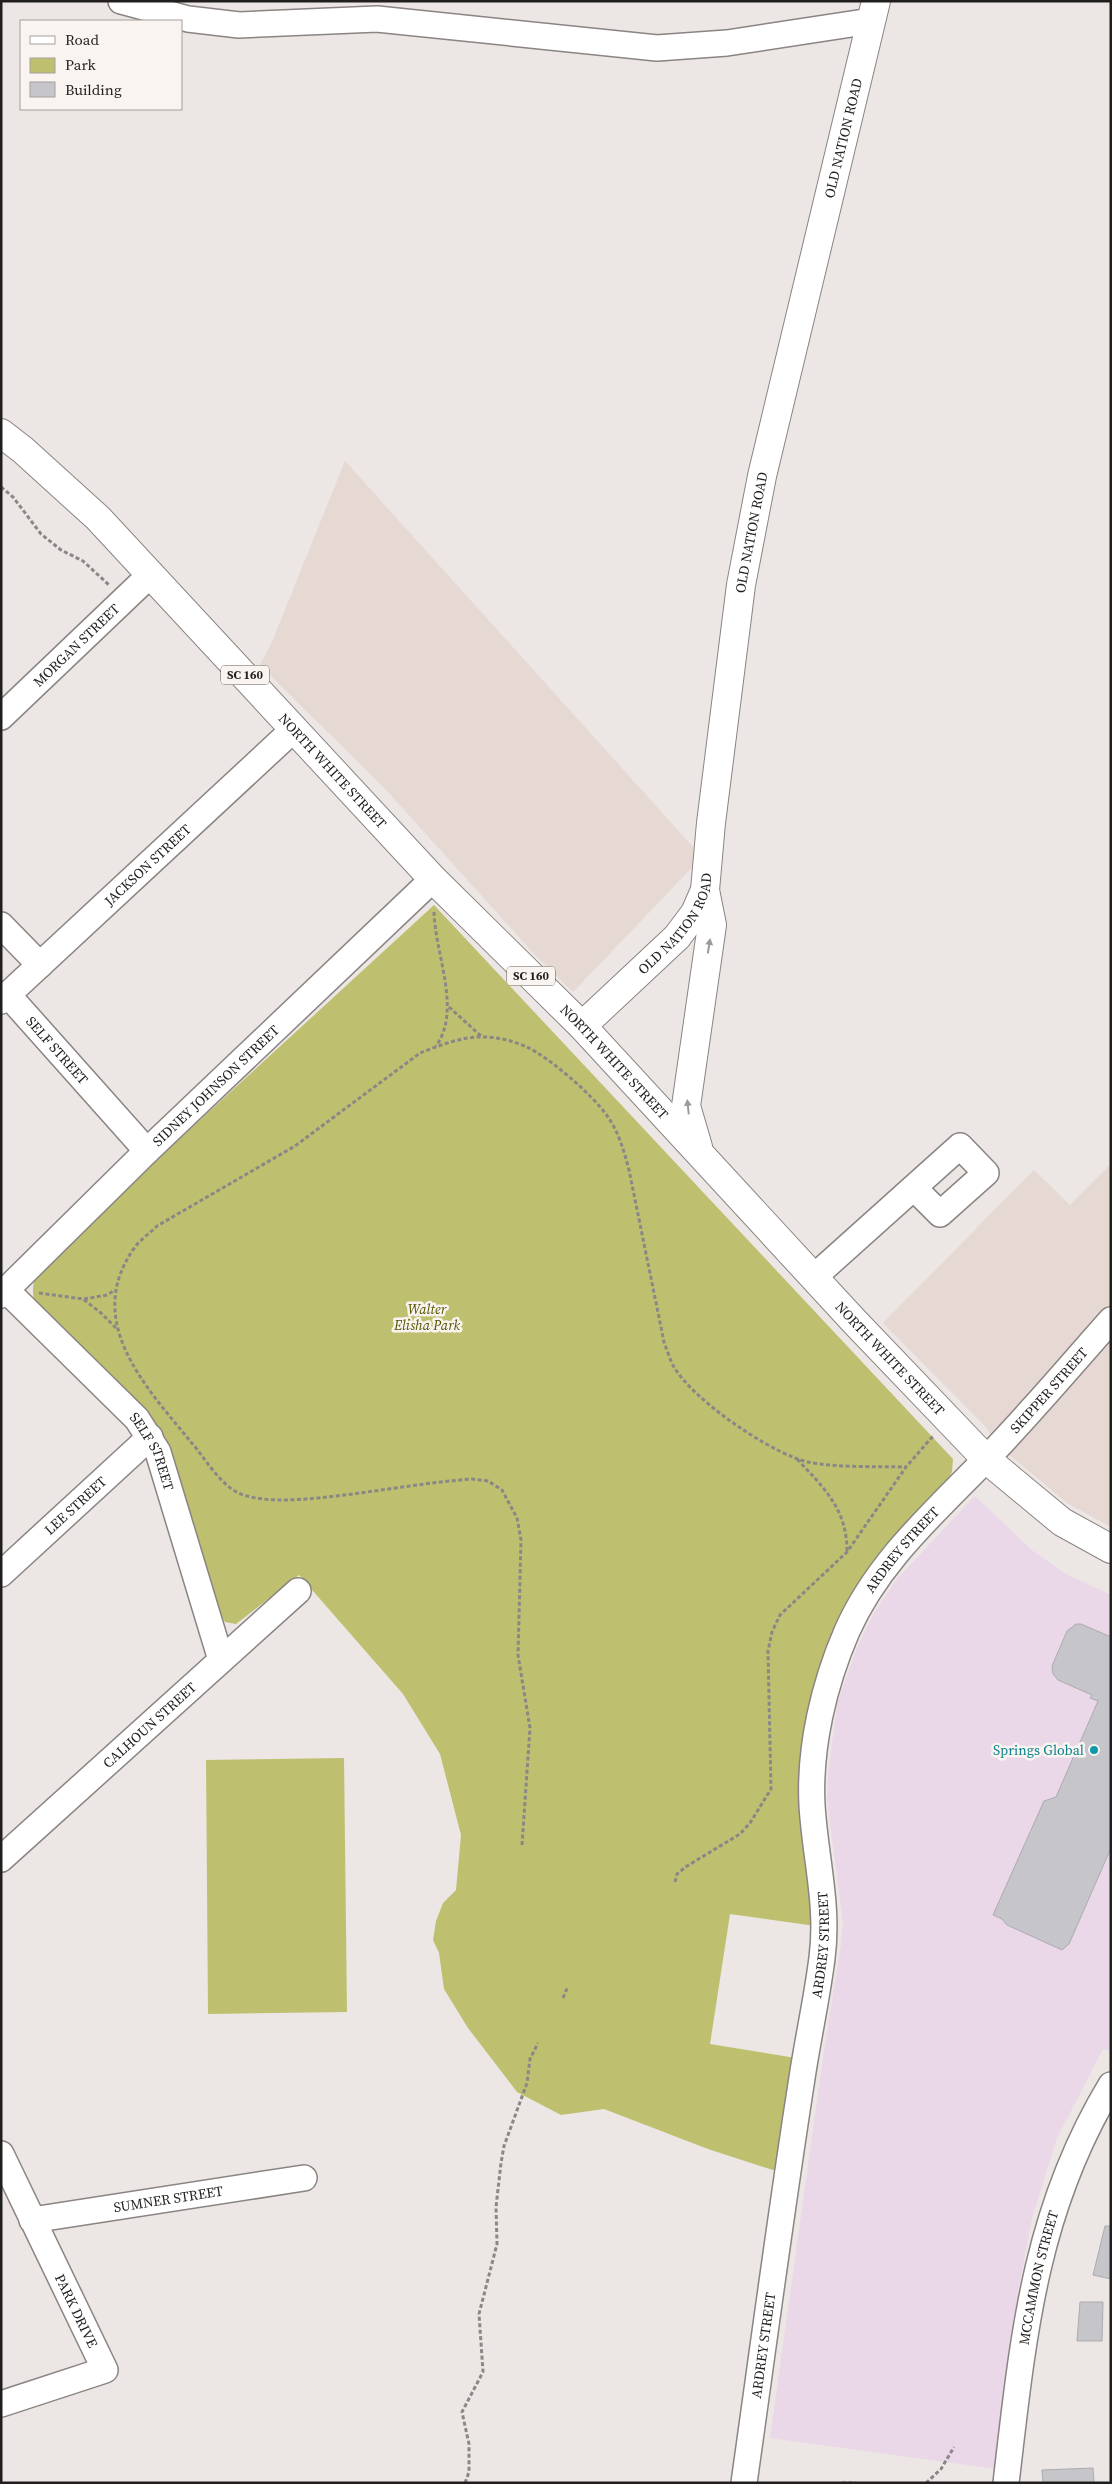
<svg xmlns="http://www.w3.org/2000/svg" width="1112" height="2484" font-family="'Source Serif 4',serif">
	<rect width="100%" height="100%" fill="#ece6e4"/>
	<!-- built -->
	<path fill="#e6d8d2" d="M345,461L702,857L573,992L536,956L388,792L260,665L272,642Z
		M1111,1164V1527L1067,1503L999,1446L984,1425L883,1323L1034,1170L1070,1205Z"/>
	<!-- industrial -->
	<path fill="#ead7e8" d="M975,1496L1033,1551L1066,1574L1111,1595V2051L1103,2049L1057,2138L1032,2218L1019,2287L997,2469L770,2438L824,2051L841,1944L843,1922L827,1800L828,1772L838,1701L858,1645L873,1615L897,1579Z"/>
	<!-- green -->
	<path fill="#bec06f" d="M434,905L953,1459L952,1472L934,1507L886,1559L821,1694L823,1927L730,1914L710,2044L796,2058L782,2173L708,2149L604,2109L561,2115L517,2092L468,2028L444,1989L439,1953L433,1940L436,1921L443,1903L456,1890L461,1835L440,1754L403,1694L299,1575L236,1624L225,1622L219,1612L169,1444L155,1423L36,1308C31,1290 32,1282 41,1266Z
		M344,1758L347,2012L208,2014L206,1760Z"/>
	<!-- building -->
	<path fill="#c5c5ca" stroke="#acabb1" d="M1076,1624H1081L1111,1637V1848L1069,1944L1062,1950L1007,1925L1002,1919L993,1915L1044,1801L1056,1797L1098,1701L1090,1698L1092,1695L1058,1680L1053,1674L1052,1666L1067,1631Z
		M1105,2226H1111V2279L1093,2275Z
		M1080,2302H1103L1102,2341H1077Z
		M1093,2468L1094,2483H1043L1042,2470Z"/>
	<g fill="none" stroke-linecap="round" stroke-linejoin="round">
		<defs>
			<g id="minor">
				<path d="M121,1L188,19L239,25L377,19L657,48L727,43L871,21"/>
				<path id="s1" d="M1,717L151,574"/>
				<path d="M1,925L40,965"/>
				<path id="s2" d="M8,995L147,1151"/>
				<path id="s3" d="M1,1001L294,729"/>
				<path d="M814,1277L960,1146L986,1173L940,1214L914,1188"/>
				<path id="s4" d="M6,1290L137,1419L158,1452L221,1660"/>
				<path id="s5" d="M1,1295L147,1151L433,879"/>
				<path id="s6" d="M1,1574L150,1437"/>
				<path id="s7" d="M1,1859L298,1591"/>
				<path id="s8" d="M1,2154L105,2370L1,2404"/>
				<path id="s9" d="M32,2220L304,2178"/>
				<path id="s10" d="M744,2483C763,2348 781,2212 802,2078C808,2038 817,1998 822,1958C829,1905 815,1857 812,1805C809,1747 824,1684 847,1631C878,1561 935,1512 987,1458C1030,1414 1070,1366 1111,1320"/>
				<path id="s11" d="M1006,2483C1023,2339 1034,2212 1111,2085"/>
			</g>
			<g id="major">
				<path id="s12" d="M1,433L23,450L98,518L433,879L582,1026L853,1320L986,1459L1062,1522L1111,1549"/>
				<path id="s13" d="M582,1026L677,937L695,913L705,890L711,823L741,585L762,476L876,1"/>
				<path d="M698,1147L686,1106L712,925L705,890"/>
			</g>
		</defs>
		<!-- minor casing -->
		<use href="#minor" stroke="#8a8482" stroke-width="28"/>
		<!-- major casing -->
		<use href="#major" stroke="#8a8482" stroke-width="30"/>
		<!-- path -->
		<path stroke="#8b8786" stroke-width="3" stroke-dasharray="4 2.5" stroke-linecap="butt" d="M1,487L13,497L41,534L61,550L83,561L109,585
			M434,912C435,954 462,1010 436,1046
			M449,1007L481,1036
			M39,1293L83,1299L101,1313L116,1328
			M84,1299L107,1295L115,1290
			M797,1459C824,1488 847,1509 847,1551
			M522,1845L530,1728L518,1655L521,1540L517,1518L502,1490L488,1481L472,1479C420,1483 369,1493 318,1498C294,1500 270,1502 247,1496C223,1491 206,1459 191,1442C145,1386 82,1320 135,1247C141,1239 150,1233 157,1226L295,1146L420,1053C438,1046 463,1036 483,1037C499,1037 513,1041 527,1047C550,1058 594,1096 608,1117C619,1133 624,1151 629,1170L664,1342C667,1350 670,1360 674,1367C694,1400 759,1444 795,1458C821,1469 877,1466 906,1467
			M675,1882L677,1874L687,1866L740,1834L750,1823L771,1789L768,1651L772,1632L780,1615L847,1552L906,1467L933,1436
			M563,1998L568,1986
			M465,2483L469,2472V2444L462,2412L483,2372L479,2314L497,2244L496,2207L501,2163L504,2146L527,2083L530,2059L538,2043
			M842,2483H856
			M926,2483L941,2469L954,2447"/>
		<!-- minor -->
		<use href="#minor" stroke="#fff" stroke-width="25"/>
		<!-- major -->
		<use href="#major" stroke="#fff" stroke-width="28"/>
	</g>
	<!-- one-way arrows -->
	<defs><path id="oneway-solid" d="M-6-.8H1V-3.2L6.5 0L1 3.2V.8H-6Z" transform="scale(1.25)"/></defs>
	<g fill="#9b9a9a">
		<use href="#oneway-solid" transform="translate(709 946) rotate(-81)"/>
		<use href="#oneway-solid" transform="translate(688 1107) rotate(-96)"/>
	</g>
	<!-- markers -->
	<circle fill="#0f9aa8" stroke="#faf4f1" stroke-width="2" cx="1094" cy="1750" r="5"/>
	<g text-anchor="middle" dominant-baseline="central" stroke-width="5" stroke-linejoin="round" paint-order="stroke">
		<!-- shield labels -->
		<g fill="#faf4f1" stroke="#625f5d" stroke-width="1">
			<rect x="221" y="665.5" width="48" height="19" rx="4"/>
			<rect x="507" y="966.5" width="48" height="19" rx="4"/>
		</g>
		<g font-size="12" font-weight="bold" fill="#211f1e">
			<text x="245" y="675">SC 160</text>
			<text x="531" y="976">SC 160</text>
		</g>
		<!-- street labels -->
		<g font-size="14" fill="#211f1e" stroke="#faf4f1">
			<text stroke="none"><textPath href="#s13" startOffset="951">OLD NATION ROAD</textPath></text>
			<text stroke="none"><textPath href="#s13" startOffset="546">OLD NATION ROAD</textPath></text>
			<text stroke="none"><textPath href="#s1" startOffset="104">MORGAN STREET</textPath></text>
			<text stroke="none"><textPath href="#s12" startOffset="474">NORTH WHITE STREET</textPath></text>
			<text stroke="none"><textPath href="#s3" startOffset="200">JACKSON STREET</textPath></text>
			<text stroke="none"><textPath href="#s13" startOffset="141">OLD NATION ROAD</textPath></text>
			<text stroke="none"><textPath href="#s2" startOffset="74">SELF STREET</textPath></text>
			<text stroke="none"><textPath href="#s12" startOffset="879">NORTH WHITE STREET</textPath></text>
			<text stroke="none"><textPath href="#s5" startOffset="300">SIDNEY JOHNSON STREET</textPath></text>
			<text stroke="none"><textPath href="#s12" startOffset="1284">NORTH WHITE STREET</textPath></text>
			<text stroke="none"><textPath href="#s10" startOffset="1179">SKIPPER STREET</textPath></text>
			<text stroke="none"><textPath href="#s4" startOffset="220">SELF STREET</textPath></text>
			<text stroke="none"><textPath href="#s6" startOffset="101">LEE STREET</textPath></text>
			<text stroke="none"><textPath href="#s10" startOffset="962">ARDREY STREET</textPath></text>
			<text stroke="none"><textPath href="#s7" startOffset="200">CALHOUN STREET</textPath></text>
			<text stroke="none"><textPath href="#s10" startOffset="544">ARDREY STREET</textPath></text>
			<text stroke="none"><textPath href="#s9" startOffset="138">SUMNER STREET</textPath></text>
			<text stroke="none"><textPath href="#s11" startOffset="208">MCCAMMON STREET</textPath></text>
			<text stroke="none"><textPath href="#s8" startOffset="174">PARK DRIVE</textPath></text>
			<text stroke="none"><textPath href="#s10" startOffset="139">ARDREY STREET</textPath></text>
		</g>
		<!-- park labels -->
		<g font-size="14" font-style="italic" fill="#535400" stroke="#faf4f1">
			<text x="427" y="1309">Walter<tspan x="427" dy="16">Elisha Park</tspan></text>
		</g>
		<!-- culture labels -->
		<g font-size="14" fill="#0d838f" stroke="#faf4f1" text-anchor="end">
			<text x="1084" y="1750">Springs Global</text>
		</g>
	</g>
	<!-- border -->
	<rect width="1112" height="2484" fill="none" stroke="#211f1e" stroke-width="5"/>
	<!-- legend -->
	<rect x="20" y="20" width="162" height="90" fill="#faf4f1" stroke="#a39f9d"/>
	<rect x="30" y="36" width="25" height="8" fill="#ffffff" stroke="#a39f9d"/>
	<text x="65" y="45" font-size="15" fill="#211f1e">Road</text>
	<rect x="30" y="58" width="25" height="15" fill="#bec06f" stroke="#a39f9d"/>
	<text x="65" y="70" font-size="15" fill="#211f1e">Park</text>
	<rect x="30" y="82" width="25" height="15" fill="#c5c5ca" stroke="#a39f9d"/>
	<text x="65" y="95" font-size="15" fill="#211f1e">Building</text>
</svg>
